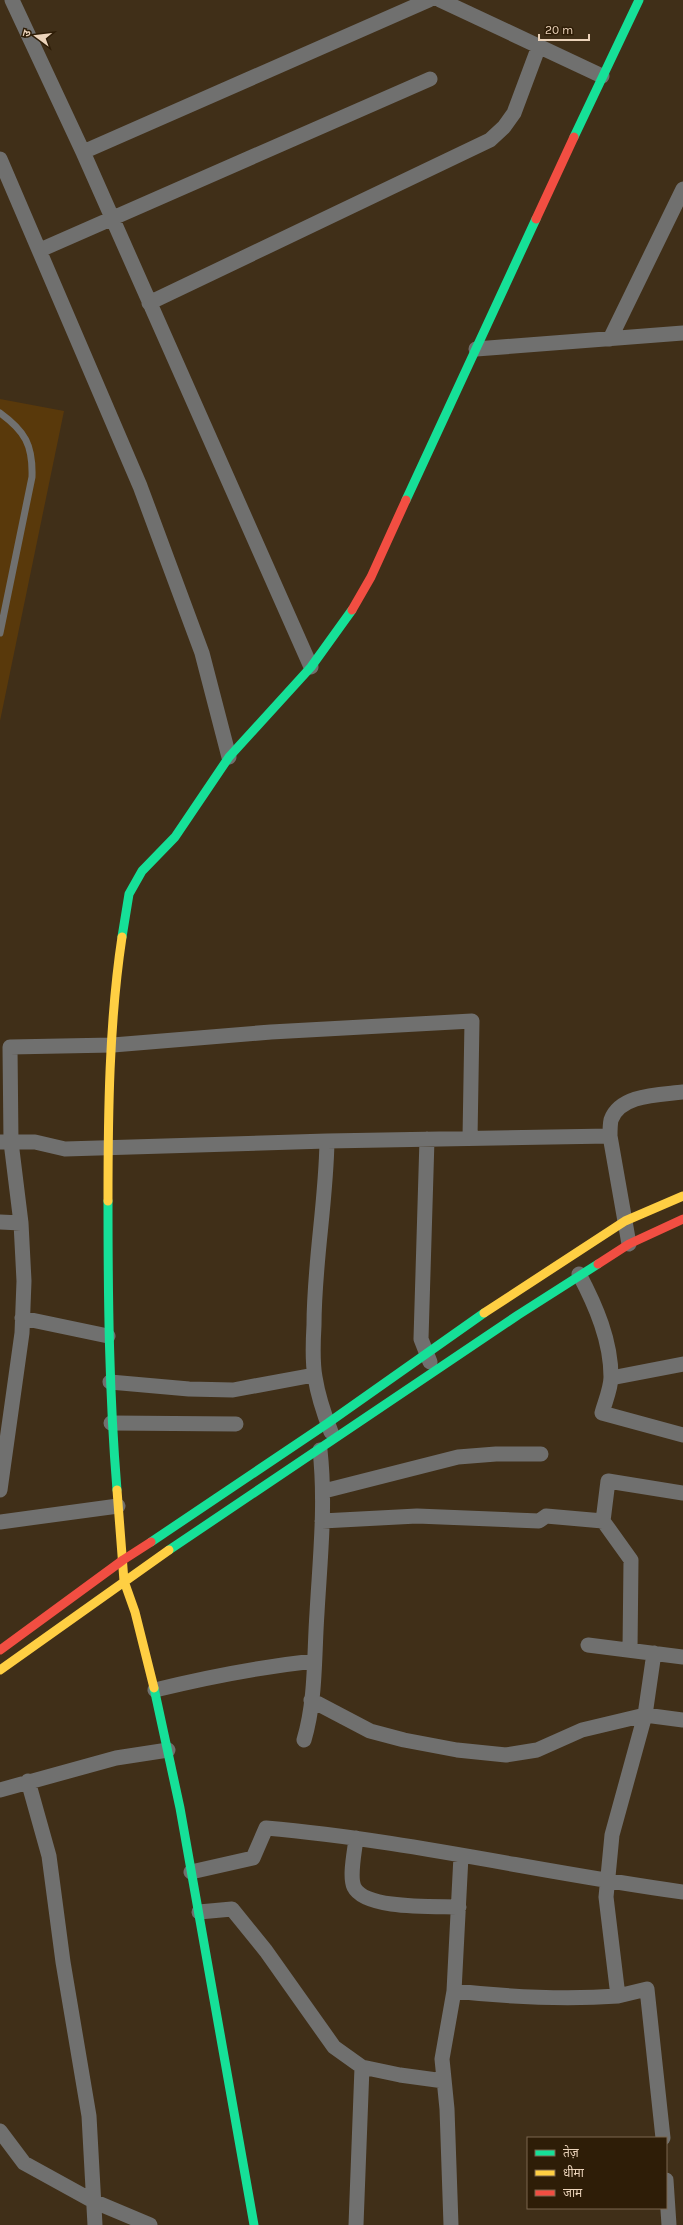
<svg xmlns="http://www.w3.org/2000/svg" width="683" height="2225" font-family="Karla,'Noto Sans Devanagari',sans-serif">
	<rect width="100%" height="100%" fill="#402f18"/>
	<!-- built -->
	<path fill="#59390b" d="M0,399L64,411L0,721Z"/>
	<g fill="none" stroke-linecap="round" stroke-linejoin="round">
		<!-- lane -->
		<path stroke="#70706f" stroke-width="7" d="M0,413C25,431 33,445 32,477L0,633"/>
		<!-- street -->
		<path stroke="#70706f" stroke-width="15" d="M12,0L83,152L311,667
			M440,0L602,76
			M83,152L429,0
			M0,159L140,486L202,653L229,757
			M40,250L430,79
			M149,303L490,140L504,127L514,113L539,46
			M610,339L683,189
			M476,349L683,333
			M610,1136C610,1131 610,1125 611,1120C620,1094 660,1095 683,1092
			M427,1139L421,1339L430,1362
			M327,1141C326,1203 314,1264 314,1325C313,1342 312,1360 315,1377C318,1396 324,1414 331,1432
			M0,1142H35L65,1149L327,1141L610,1136L629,1244
			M0,1222L21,1223
			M579,1274C596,1306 611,1341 611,1377C611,1388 605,1402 602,1413L683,1435
			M22,1318L108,1336
			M611,1378L683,1364
			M110,1382L189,1389L233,1390L314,1375
			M111,1423L236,1424
			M0,1490L22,1333L24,1281L21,1223L11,1142L10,1047L113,1045L271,1032L472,1021L470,1138
			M324,1491L458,1457L496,1454H541
			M322,1521L417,1516L539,1521L546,1516L603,1521L608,1481L683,1493
			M603,1521L631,1560L630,1650
			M0,1522L118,1506
			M588,1645L683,1657
			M654,1653L645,1715L612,1835L606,1897L618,1996L647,1989L663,2138
			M155,1690C208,1677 260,1667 314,1661
			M311,1700L370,1731L404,1740L457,1750L506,1755L537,1750L582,1730L645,1715L683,1720
			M304,1740C316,1700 314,1655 317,1613C320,1559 326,1504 320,1450
			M28,1781L49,1856L63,1962L89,2116L95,2225
			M0,1790L116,1758L168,1750
			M356,1838C355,1850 349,1876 354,1887C365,1910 436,1906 459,1907
			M191,1872L253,1858L266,1828C406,1840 543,1873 683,1892
			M199,1912L232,1909L266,1951L334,2047L362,2067L400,2075L444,2081
			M454,1991C509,1997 562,2000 618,1996
			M0,2131L24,2163L93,2201L150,2225
			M666,2180L669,2225
			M356,2225L362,2067
			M451,2225L447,2109L442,2059L454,1991L461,1856"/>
		<!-- fast -->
		<path stroke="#16e098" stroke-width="9" d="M574,137L639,0
			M406,500L536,219
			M122,937L129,894L142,871L175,837L229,757L311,667L352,610
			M108,1201C108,1298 109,1393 117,1490
			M151,1542L328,1423L484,1313
			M169,1550L518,1315L598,1264
			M154,1688L180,1808L254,2225"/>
		<!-- slow -->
		<path stroke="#ffcf43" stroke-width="9" d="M108,1201C108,1114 109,1023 122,937
			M484,1313L625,1221L683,1196
			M117,1490L124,1581L135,1612L154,1688
			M0,1670L169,1550"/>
		<!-- jam -->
		<path stroke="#f24e42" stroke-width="9" d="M536,219L574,137
			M352,610L371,577L406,500
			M598,1264L629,1244L683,1219
			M0,1650L123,1560L151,1542"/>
	</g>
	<!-- legend -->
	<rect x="527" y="2137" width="140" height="72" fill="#2e1d07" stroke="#7a664f"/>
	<rect x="535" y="2150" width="20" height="6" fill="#16e098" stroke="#7a664f"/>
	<text x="563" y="2157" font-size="12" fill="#ebd3ba">तेज़</text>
	<rect x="535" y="2170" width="20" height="6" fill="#ffcf43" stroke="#7a664f"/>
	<text x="563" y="2177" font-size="12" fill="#ebd3ba">धीमा</text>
	<rect x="535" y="2190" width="20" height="6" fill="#f24e42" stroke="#7a664f"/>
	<text x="563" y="2197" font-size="12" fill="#ebd3ba">जाम</text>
	<!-- north arrow -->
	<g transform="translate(36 36) rotate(285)" stroke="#2e1d07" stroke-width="3" paint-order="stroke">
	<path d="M0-3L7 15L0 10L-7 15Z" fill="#ebd3ba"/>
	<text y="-6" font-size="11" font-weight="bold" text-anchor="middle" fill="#ebd3ba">उ</text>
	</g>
	<!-- scale -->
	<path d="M539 34v6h50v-6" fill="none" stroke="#ebd3ba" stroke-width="2"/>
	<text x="545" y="34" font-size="12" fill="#ebd3ba" stroke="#2e1d07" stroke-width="3" paint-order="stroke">20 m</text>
</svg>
